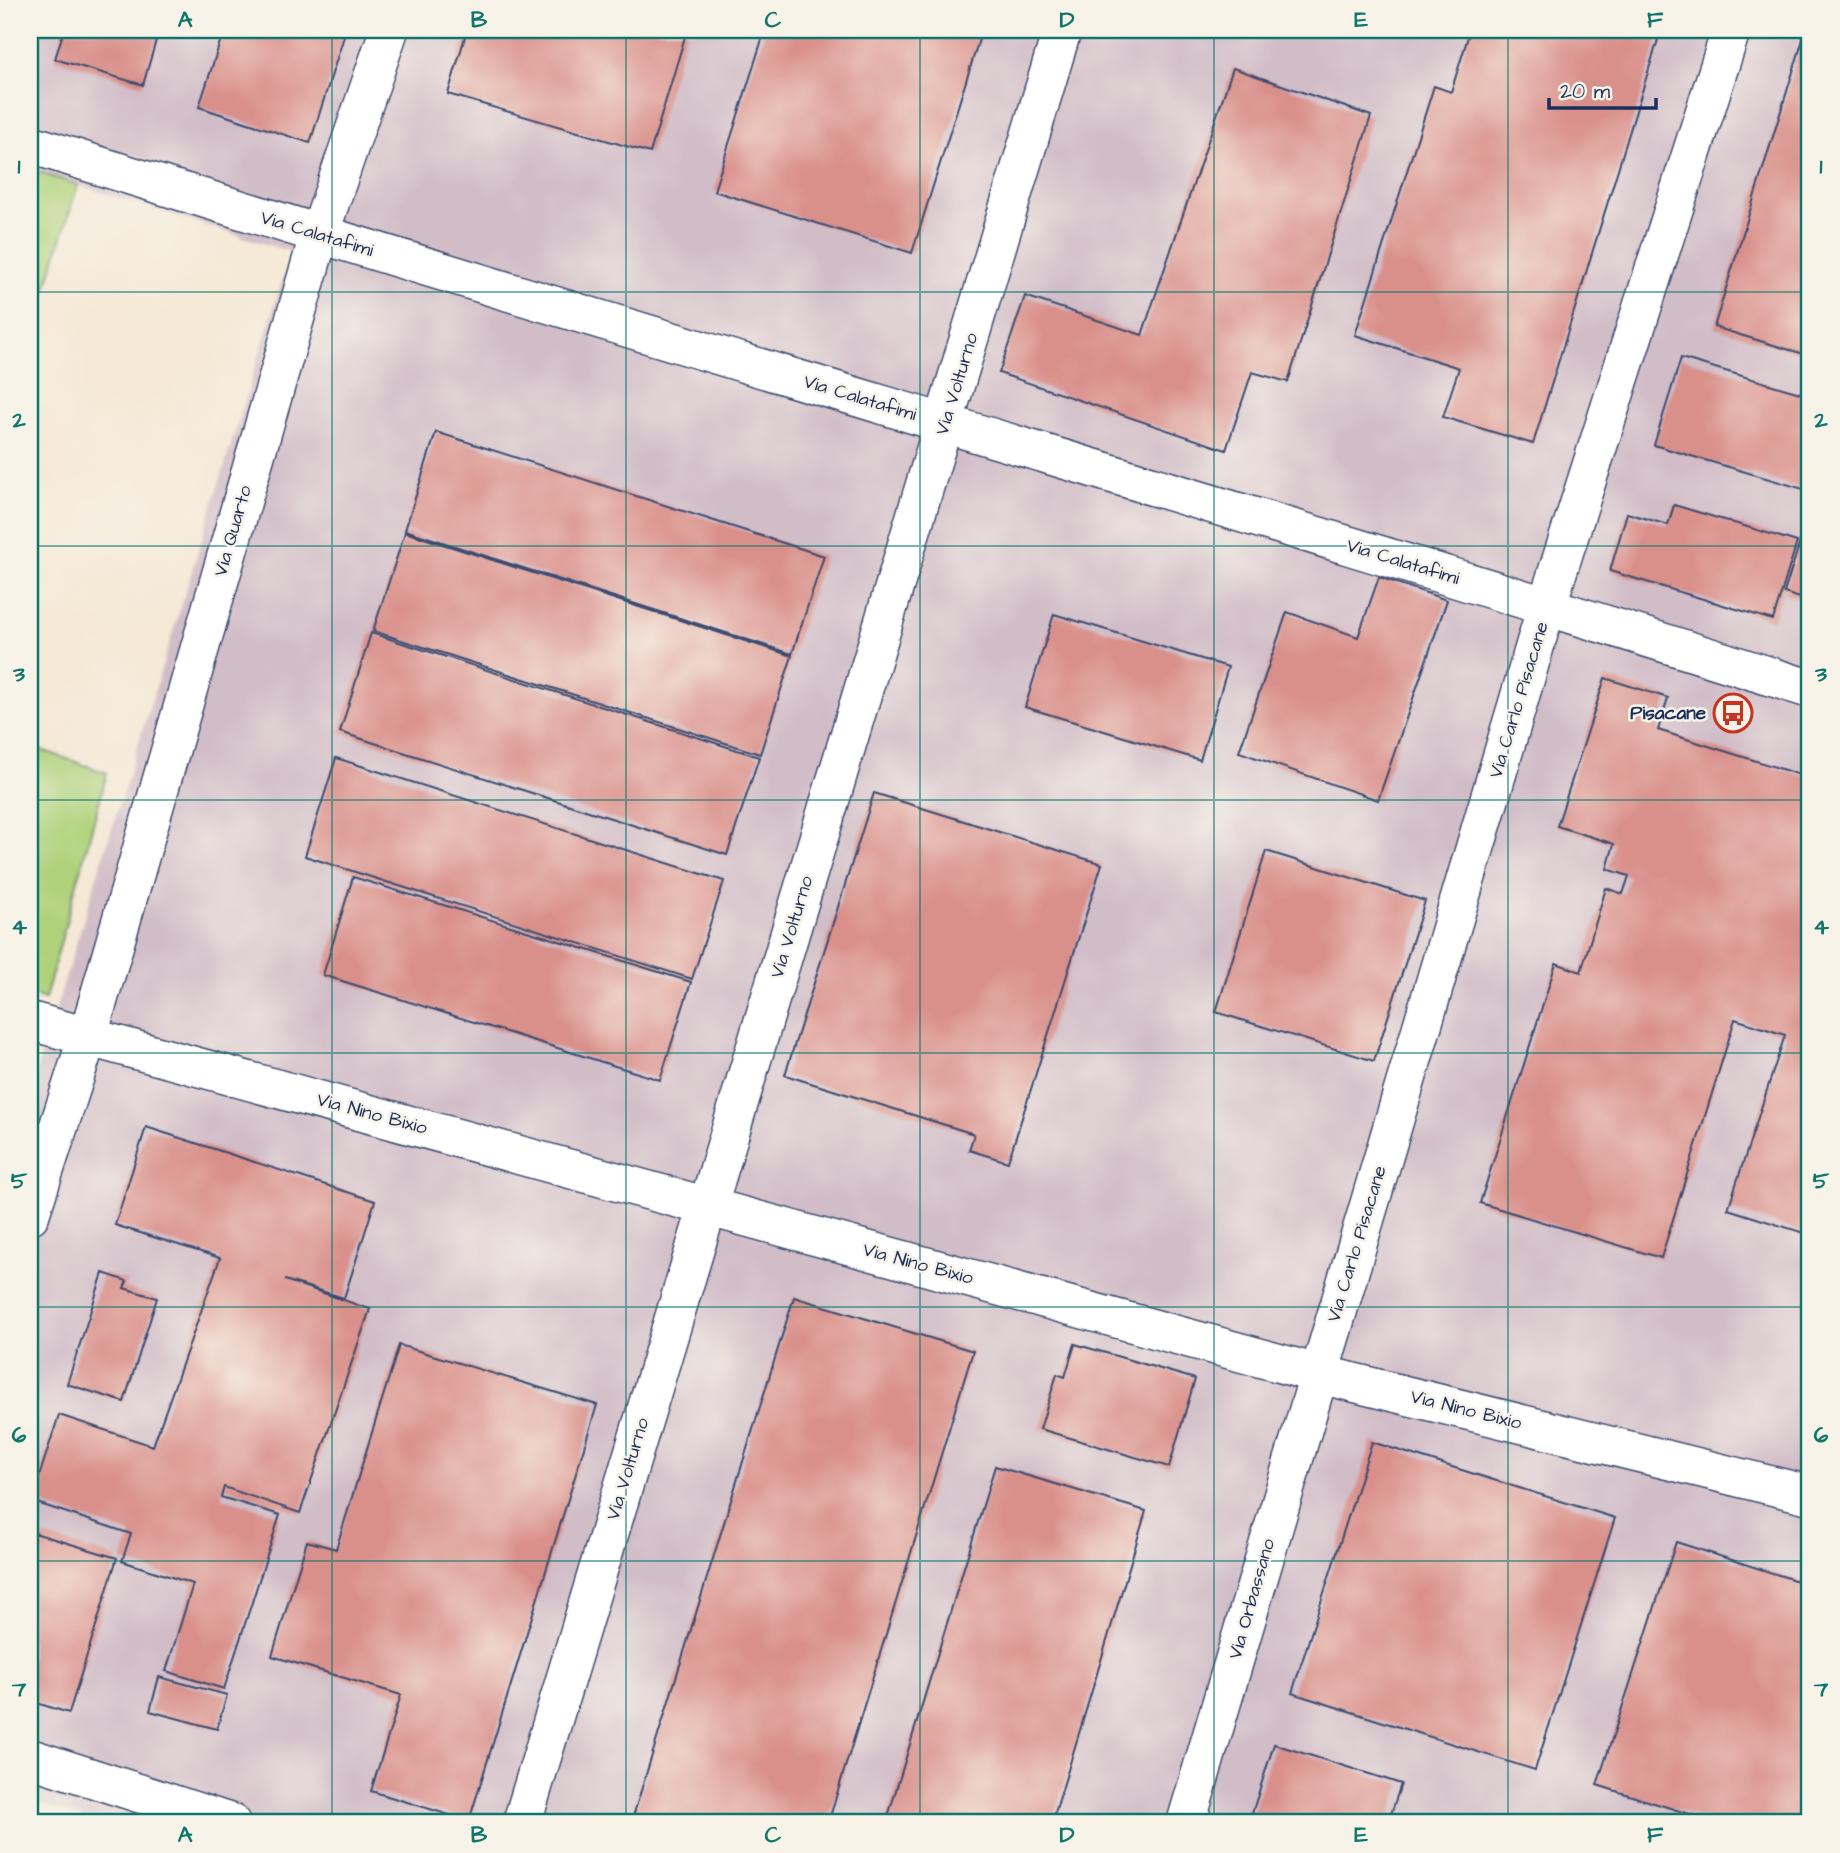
<svg xmlns="http://www.w3.org/2000/svg" width="1840" height="1853" font-family="'Architects Daughter',sans-serif">
	<rect width="100%" height="100%" fill="#f7f3e8"/>
	<filter id="ink" filterUnits="userSpaceOnUse"><feTurbulence type="fractalNoise" baseFrequency=".0143" numOctaves="2"/><feDisplacementMap in="SourceGraphic" scale="14" xChannelSelector="R" yChannelSelector="G"/><feConvolveMatrix kernelMatrix="1 2 1 2 8 2 1 2 1" color-interpolation-filters="sRGB"/></filter>
	<filter id="wash" filterUnits="userSpaceOnUse"><feTurbulence type="fractalNoise" baseFrequency=".00686" numOctaves="4" result="noise"/><feDisplacementMap in="SourceGraphic" scale="28" xChannelSelector="R" yChannelSelector="G"/><feGaussianBlur stdDeviation="1.57" result="paint"/><feColorMatrix in="noise" values="0 0 0 0 0 0 0 0 0 0 0 0 0 0 0 0 0 1.4 0 .05"/><feComposite in="paint" operator="in"/></filter>
	<g filter="url(#wash)">
		<rect width="100%" height="100%" fill="#f5e8d5"/>
		<!-- industrial -->
		<path fill="#d1bdc8" d="M30,30H1810V1823H100L30,1801V1092L291,252L30,170Z"/>
		<!-- green -->
		<path fill="#aed179" stroke="#64806c" stroke-width="2" d="M30,170L78,185L30,339Z
			M30,746L107,773L45,999L30,994Z"/>
		<g id="blocks">
			<!-- building -->
			<path fill="#d98f8a" d="M64,30H159L143,85L55,59Z
				M224,30H336L345,33L310,143L199,107Z
				M467,30H687L650,153L448,94Z
				M765,30H982L912,253L714,191Z
				M1470,30H1661L1533,444L1443,417L1459,368L1355,335L1434,86L1451,92Z
				M1805,33L1810,35V356L1714,327Z
				M1233,68L1371,116L1288,382L1252,372L1226,450L999,373L1025,296L1142,335Z
				M1681,358L1810,396V491L1654,445Z
				M436,432L824,556L792,654L405,530Z
				M1674,505L1797,542L1773,620L1610,571L1627,513L1668,525Z
				M1810,510V601L1784,593Z
				M405,532L792,656L760,754L373,631Z
				M1379,577L1447,600L1378,800L1239,752L1287,612L1358,637Z
				M1054,614L1228,667L1200,760L1025,707Z
				M371,633L759,757L727,855L340,732Z
				M1605,678L1668,698L1658,730L1810,778V1235L1728,1209L1785,1035L1735,1019L1661,1258L1480,1203L1556,963L1581,972L1606,888L1623,894L1629,876L1607,869L1614,844L1557,826Z
				M336,758L724,881L692,979L305,856Z
				M874,793L1102,864L1008,1162L969,1150L974,1134L785,1075Z
				M1266,851L1425,901L1374,1061L1216,1012Z
				M353,877L691,982L660,1080L323,975Z
				M146,1127L375,1201L344,1298L285,1280L370,1309L300,1513L224,1487L221,1497L280,1515L224,1689L166,1671L193,1584L122,1561L131,1534L31,1501L59,1415L153,1446L220,1258L115,1225Z
				M103,1273L127,1281L124,1288L157,1298L124,1402L67,1384Z
				M794,1297L973,1351L828,1823H631Z
				M1075,1344L1195,1379L1169,1467L1040,1429L1057,1374L1065,1377Z
				M399,1345L597,1405L469,1821L371,1791L401,1695L272,1656L307,1541L336,1549Z
				M1372,1442L1615,1518L1535,1770L1292,1693Z
				M995,1466L1146,1511L1052,1823H886Z
				M31,1532L117,1558L69,1713L30,1701Z
				M1676,1542L1810,1585V1813L1807,1823H1718L1597,1785Z
				M159,1677L227,1695L217,1729L150,1711Z
				M1274,1744L1401,1784L1388,1823H1249Z"/>
		</g>
	</g>
	<g filter="url(#ink)">
		<use href="#blocks" fill-opacity="0" stroke="#3c4b70" stroke-width="2"/>
		<g fill="none" stroke-linecap="round" stroke-linejoin="round">
			<defs>
				<path id="street" d="M30,144C622,331 1219,501 1810,689
					M30,1021L1319,1374L1810,1495
					M30,1215L88,1036L319,235L389,30
					M30,1758L231,1823
					M522,1823L1062,30
					M1186,1823L1547,605L1731,30"/>
			</defs>
			<!-- street casing -->
			<use href="#street" stroke="#3c4b70" stroke-width="41"/>
			<!-- street -->
			<use href="#street" stroke="#fff" stroke-width="38"/>
		</g>
	</g>
	<!-- grid -->
	<path fill="none" stroke="#0f766e" stroke-width="2" stroke-opacity="0.55" d="M332,30V1823M626,30V1823M920,30V1823M1214,30V1823M1508,30V1823M30,292H1810M30,546H1810M30,800H1810M30,1053H1810M30,1307H1810M30,1561H1810"/>
	<!-- icons -->
	<defs>
		<symbol id="bus-ring" viewBox="-11 -11 22 22"><circle r="9.5" fill="#f7f3e8" stroke="#c8321e" stroke-width="1.5"/><path d="M-5-6H5V4H4V6H2V4H-2V6H-4V4H-5ZM-3.5-4V0h7V-4ZM-3.5 1.2v1.5H-2V1.2ZM2 1.2v1.5H3.5V1.2Z" fill="#c8321e"/></symbol>
	</defs>
	<g fill-rule="evenodd">
		<use href="#bus-ring" x="1711" y="691" width="44" height="44"/>
	</g>
	<g text-anchor="middle" dominant-baseline="central" stroke-width="5" stroke-linejoin="round" paint-order="stroke">
		<!-- street labels -->
		<g font-size="19" fill="#1b2f5e" stroke="#f7f3e8">
			<text transform="translate(317 234) rotate(17)">Via Calatafimi</text>
			<text transform="translate(957 384) rotate(-73)">Via Volturno</text>
			<text transform="translate(860 398) rotate(17)">Via Calatafimi</text>
			<text transform="translate(233 531) rotate(-74)">Via Quarto</text>
			<text transform="translate(1403 562) rotate(17)">Via Calatafimi</text>
			<text transform="translate(1519 700) rotate(-73)">Via Carlo Pisacane</text>
			<text transform="translate(792 927) rotate(-73)">Via Volturno</text>
			<text transform="translate(372 1114) rotate(15)">Via Nino Bixio</text>
			<text transform="translate(1357 1244) rotate(-73)">Via Carlo Pisacane</text>
			<text transform="translate(918 1264) rotate(15)">Via Nino Bixio</text>
			<text transform="translate(1466 1410) rotate(14)">Via Nino Bixio</text>
			<text transform="translate(628 1469) rotate(-73)">Via Volturno</text>
			<text transform="translate(1252 1599) rotate(-74)">Via Orbassano</text>
		</g>
		<!-- poi labels -->
		<g font-size="19" font-weight="bold" fill="#1b2f5e" stroke="#f7f3e8" text-anchor="end">
			<text x="1706" y="713">Pisacane</text>
		</g>
	</g>
	<!-- margin -->
	<rect width="1840" height="1853" fill="none" stroke="#f7f3e8" stroke-width="77"/>
	<!-- scale -->
	<path d="M1549 98v10h107v-10" fill="none" stroke="#1b2f5e" stroke-width="3.5"/>
	<text x="1560" y="98" font-size="21" fill="#1b2f5e" stroke="#f7f3e8" stroke-width="5" paint-order="stroke">20 m</text>
	<rect x="38" y="38" width="1763" height="1776" fill="none" stroke="#0f766e" stroke-width="2.5"/>
	<g font-size="23" text-anchor="middle" font-weight="bold" fill="#0f766e">
		<text x="185" y="27">A</text>
		<text x="479" y="27">B</text>
		<text x="773" y="27">C</text>
		<text x="1067" y="27">D</text>
		<text x="1361" y="27">E</text>
		<text x="1655" y="27">F</text>
		<text x="19" y="173">1</text>
		<text x="1821" y="173">1</text>
		<text x="19" y="427">2</text>
		<text x="1821" y="427">2</text>
		<text x="19" y="681">3</text>
		<text x="1821" y="681">3</text>
		<text x="19" y="934">4</text>
		<text x="1821" y="934">4</text>
		<text x="19" y="1188">5</text>
		<text x="1821" y="1188">5</text>
		<text x="19" y="1442">6</text>
		<text x="1821" y="1442">6</text>
		<text x="19" y="1696">7</text>
		<text x="1821" y="1696">7</text>
		<text x="185" y="1842">A</text>
		<text x="479" y="1842">B</text>
		<text x="773" y="1842">C</text>
		<text x="1067" y="1842">D</text>
		<text x="1361" y="1842">E</text>
		<text x="1655" y="1842">F</text>
	</g>
</svg>
